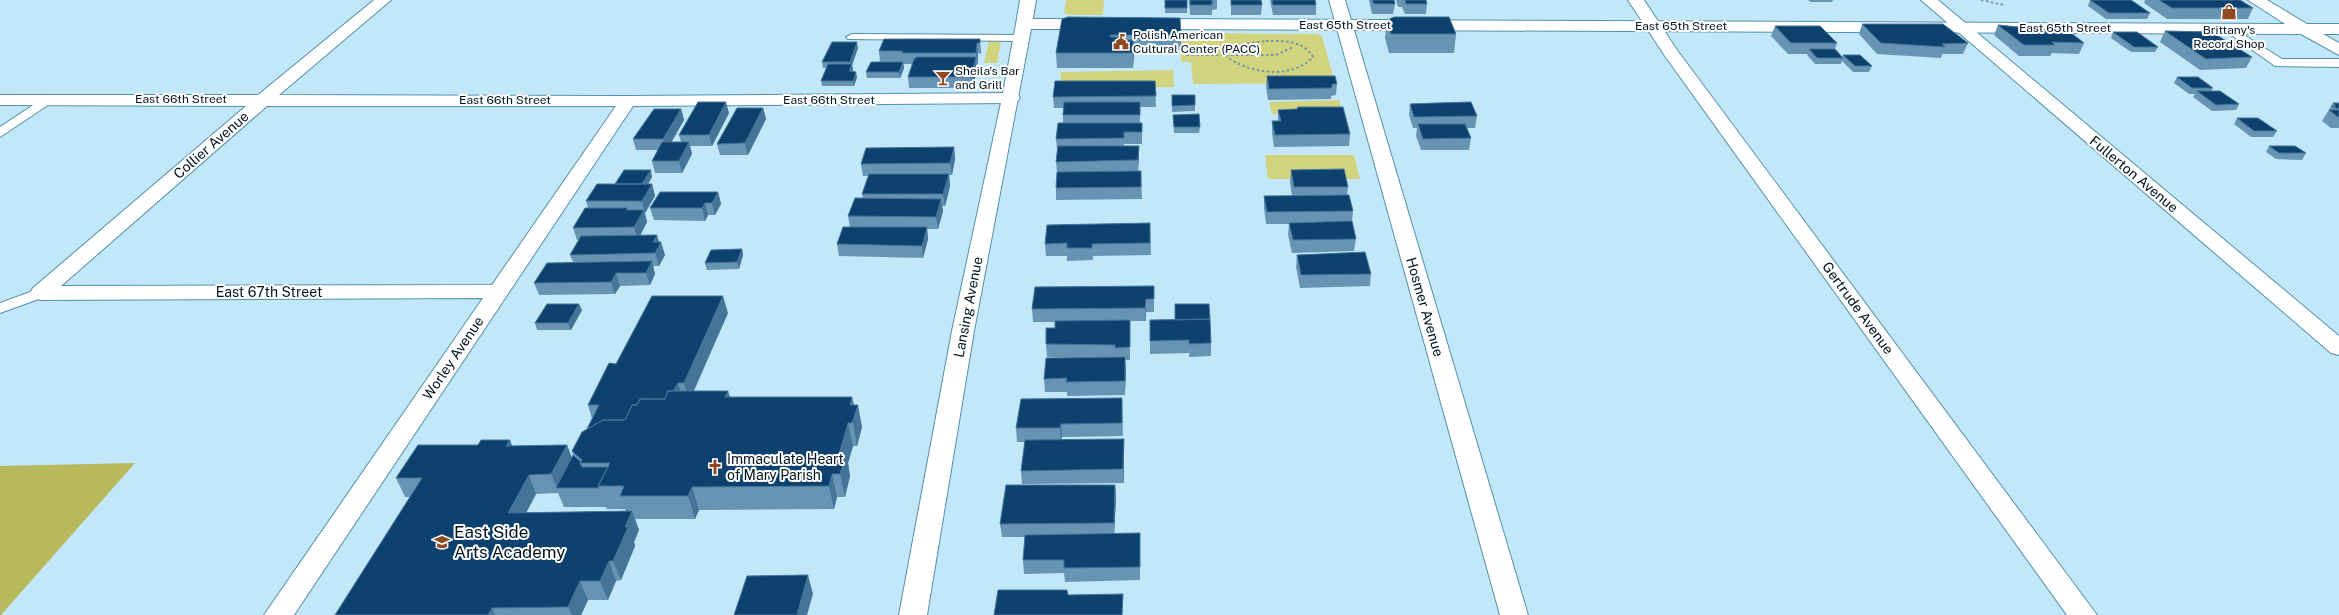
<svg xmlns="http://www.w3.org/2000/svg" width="2339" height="615" font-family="'Public Sans',sans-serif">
	<rect width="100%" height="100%" fill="#c2e7f9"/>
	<!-- green -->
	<path fill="#d2d37e" d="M1066,0H1104L1103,15H1070L1064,13Z
		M1180,33L1316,34L1322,36L1335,83L1193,84L1191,62H1181Z
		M989,40L1001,42L997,63H984Z
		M1173,70L1174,87L1060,90L1061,72Z
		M1339,100L1343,114H1272L1269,102Z
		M1265,155H1354L1360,179H1268Z"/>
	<!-- forest -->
	<path fill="#b8b85d" d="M135,463L1,615H0V466Z"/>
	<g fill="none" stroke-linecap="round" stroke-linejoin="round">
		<defs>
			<path id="service" d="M2228,25L2282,59H2339V67L2275,66L2224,30L2222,28L2224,26Z
				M852,34L1021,35L1027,38L1021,41L848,39L846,37Z
				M47,96L51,97L53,100L51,103L0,137V127Z
				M41,288L47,290L49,293L47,296L0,313V303Z"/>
			<path id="minor" d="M374,0H391L279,95L628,96L1011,93L1017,94L1020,98L1017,102L1011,103L633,106L294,615H264L483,298L41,300L33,298L30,293L33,288L246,106L0,105V95H258ZM267,106H616L492,285L61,286Z
				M1020,0H1036L1032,24L1030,27H1018L1016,24Z
				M1329,0H1345L1528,615H1500Z
				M1628,0H1644L1677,50L2097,615H2067L1665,56Z
				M1921,0H1938L2339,336V355L2331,353Z"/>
			<path id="tertiary" d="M2248,0H2267L2307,24H2339V34H2323L2339,43V55L2301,34L1150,29L1144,27L1142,24L1144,21L1150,19L2285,24Z
				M1024,19H1092L1098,21L1100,24L1098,27L1092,29H1031L974,331L927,615H899L952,331L1002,98L1016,24L1018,21Z"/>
		</defs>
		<!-- service casing -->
		<use href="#service" stroke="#5290ab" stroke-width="2"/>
		<!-- minor casing -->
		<use href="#minor" stroke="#5290ab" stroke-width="2"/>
		<!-- tertiary casing -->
		<use href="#tertiary" stroke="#5290ab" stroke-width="2"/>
		<!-- path -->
		<path stroke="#7897a6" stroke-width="2" stroke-dasharray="2.5 2.5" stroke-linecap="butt" d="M1981,0L2004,5
			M1266,41C1284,41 1303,40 1313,57C1292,80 1247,74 1225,55V52L1237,45Z
			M1185,46V55H1276L1293,47"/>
		<!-- service -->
		<use href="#service" fill="#fff" fill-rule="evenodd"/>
		<!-- minor -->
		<use href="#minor" fill="#fff" fill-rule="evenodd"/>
		<!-- tertiary -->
		<use href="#tertiary" fill="#fff" fill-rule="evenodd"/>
	</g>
	<!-- wall -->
	<path fill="#6894b4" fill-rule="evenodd" d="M1165,0H1187V13H1165Z
		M1189,0H1217V9L1212,10V15H1190Z
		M1231,0L1262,5L1261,15H1231Z
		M1270,0H1315L1316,5V15H1273Z
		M1369,0H1394L1395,4L1393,14H1372Z
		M1396,0H1426L1427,4L1426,14H1405L1402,7H1398Z
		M1808,0H1833L1832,2H1811Z
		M2090,0L2150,13L2147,19H2106L2088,6Z
		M2145,0H2240L2253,8L2248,19H2167L2144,3Z
		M1062,19L1181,35V50H1133V68H1057L1056,53Z
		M1387,20L1456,34L1454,53H1389L1385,38Z
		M1862,24L1968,43L1963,54H1942L1941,58L1877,54L1859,34Z
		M1998,25L2084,43L2079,54L2052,53L2050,56H2019L1994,35Z
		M1775,26L1837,43L1835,49L1842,57L1843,55L1872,66L1869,72H1853L1842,61L1841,64H1815L1807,55L1808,54H1788L1771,36Z
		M2165,31L2252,57L2246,68L2200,70L2160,42Z
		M2113,32L2158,47L2155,52H2131L2111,38Z
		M980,39L981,50V54L978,53V64H976L977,68L973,88H909L908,77L912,64H903V62H880L879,51Z
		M858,48L852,65L853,70L852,71L857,77L854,86H822L821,81L827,68H823L822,62Z
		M903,62L904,68L900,78H867L866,72Z
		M1267,76L1337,84L1336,95L1331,96V99L1268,100L1266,87Z
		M2177,77L2213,88L2211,91L2239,104L2236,110L2212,111L2193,97L2195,94H2189L2174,83Z
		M1155,81L1156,107H1140V123H1142V144H1124V146H1139L1138,171H1141L1142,199L1056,200V188L1057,172L1056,162L1057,150L1056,139L1063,123V108H1054L1053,97Z
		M1172,95H1195V111L1172,112Z
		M2333,103H2339V128H2331L2322,121Z
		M1410,104L1477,116L1475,128H1466L1471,138L1469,150H1421L1416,136L1417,128H1413L1409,115Z
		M763,108L766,119L748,155H720L717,144Z
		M681,109L684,120L671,142H681L679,135L729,113L712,146H690L692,154L682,173H655L652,161L658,150H636L633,139Z
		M1278,110L1350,134L1349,146L1274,147L1272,133V121H1278Z
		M1173,115L1200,127L1199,133H1174Z
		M2237,118L2277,131L2273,137H2251L2234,124Z
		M2269,146L2306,153L2302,160L2276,159L2266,152Z
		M954,147L955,159L952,175H949L950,186L945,206H942L943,211L938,229H927L928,239L923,258L839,256L837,244L850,227L848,216L863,198L862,194L869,176H863L861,164Z
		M1291,170L1348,187L1347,195L1353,211L1352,221L1356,239L1354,251L1292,253L1288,235L1289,224H1266L1264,208V196H1292L1290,182Z
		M652,177L648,184H652L655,196L645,213L647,222L640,235L659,242L665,255L659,266H653L655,274L650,285L620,286L615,294L539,295L534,283L573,262L570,255L579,240H577L573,228L588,208L586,201L615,184Z
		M718,192L721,204L715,215H708L705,221L654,220L650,208Z
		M1150,223L1151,255L1093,256V260L1067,261V256H1046L1045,244Z
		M742,249L743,255L739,269L707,270L705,263Z
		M1297,255L1371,274L1370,286L1300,288L1296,267Z
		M1154,286V312H1146V321H1130V360H1125V395L1067,396V392H1045L1044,379L1079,357H1047L1046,344L1055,328V322H1033L1032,309Z
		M579,304L582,310L571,330H537L535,323Z
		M728,313L694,391H728L730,397H852L854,405L862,427L857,446H853L848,463L850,476L845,497H837L834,509L699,510L695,519H635L639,530L634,542L635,546L621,580L616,581L608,600H588L581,615H335L410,497H405L396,478L478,445L510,440L512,446L567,445L572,458L573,455L572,451L587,429L592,419L588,405L616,364ZM558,493L564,507H606L607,509H625L626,511L526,513L536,494Z
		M1150,320L1211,343V356L1189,357V353L1150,354Z
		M1122,398L1123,436L1062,437L1061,440L1124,453V483L1022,484L1021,471L1025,442H1017L1016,428Z
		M1115,485L1116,498L1114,533H1140V580L1065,582L1064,573L1024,574L1023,560L1025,537H1002L1000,524Z"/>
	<!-- shaded-wall -->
	<path fill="#447498" d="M1133,40L1134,56L1133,68Z
		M857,42L858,48L852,65L853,70L850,77L849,71L851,67L850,62Z
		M977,43L978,53V64L976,53Z
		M976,57L977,68L973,88L971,77Z
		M903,62L904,68L900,78L899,72Z
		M856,72L857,77L854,86L853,81Z
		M726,102L729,113L712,146L709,135Z
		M763,108L766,119L748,155L745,143Z
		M681,109L684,120L667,150L663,139Z
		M689,142L692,154L682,173L679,161Z
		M1139,146V157L1138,172V160Z
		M954,147L955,159L952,175L950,163Z
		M651,170L652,177L644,191L642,185Z
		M949,174L950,186L945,206L943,194Z
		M652,184L655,196L645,213L642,201Z
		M718,192L721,204L715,215L712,203Z
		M941,199L943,211L938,229L936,217Z
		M705,203L708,215L705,221L702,208Z
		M644,210L647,222L638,240L634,227Z
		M927,227L928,239L923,258L922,246Z
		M657,235L660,245L661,242L665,255L659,266L655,253L653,242Z
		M742,249L743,255L739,269L737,262Z
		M652,261L655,274L650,285L646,273Z
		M616,273L620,286L615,294L611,282Z
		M723,296L728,313L689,401L684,383Z
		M1146,299V321L1145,308Z
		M579,304L582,310L571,330L568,323Z
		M1125,357L1126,370L1125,395Z
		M678,383L684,402L666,403Z
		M728,391L734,413L725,397Z
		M852,397L855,413L858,405L862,427L857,446L850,405Z
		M848,423L853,446L848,463L850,476L845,497L840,474L839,454Z
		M1061,424L1062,437L1061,442L1060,428Z
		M1124,439V483L1123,469Z
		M510,440L517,459L506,446Z
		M567,445L574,464L557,488L551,474Z
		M832,474L837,497L834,509L829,486Z
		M529,475L536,494L516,532L508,513Z
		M1115,485L1116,498L1114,537V523Z
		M692,487L699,510L695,519L688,496Z
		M632,511L639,530L634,542L635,546L621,580L613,561L625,527Z
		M609,561L616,581L608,600L600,581Z
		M808,575L813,594L807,615H797Z
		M580,581L588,600L581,615H572L568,607Z
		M492,608L495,615H488Z"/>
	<!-- building -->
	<path fill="#0e426e" stroke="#447498" d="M1165,0H1187V8H1165Z
		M1190,0H1212V5H1190Z
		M1231,0H1261L1262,5H1231Z
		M1272,0H1315L1316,5H1273Z
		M1372,0H1394L1395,4H1374Z
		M1405,0H1426L1427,4H1406Z
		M2090,0H2131L2150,13H2109Z
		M2159,0H2240L2253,8H2172Z
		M1068,17L1180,18L1181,35H1111L1110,37H1125V40H1133V53H1056L1062,19Z
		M1394,17H1449L1456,34H1391L1387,20Z
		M1862,24H1943L1968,43L1942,44L1945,47L1881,43Z
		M1998,25L2070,32L2084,43L2052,42L2055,45H2024Z
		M1775,26H1820L1837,43H1791Z
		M2165,31L2212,32L2252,57L2206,59Z
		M2113,32H2137L2158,47H2134Z
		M884,39H980V43H977L976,53H902L903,51H879Z
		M832,42H857L850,62H822Z
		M1809,49H1835L1843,58H1817Z
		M1843,55H1860L1872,66H1855Z
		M917,57H976L971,77H908L914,59Z
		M871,62H903L899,72H866Z
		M828,64H852L849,71L856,72L853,81H821Z
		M1267,76H1335L1337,84H1332V88L1269,89Z
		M2177,77H2198L2213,88H2192Z
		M1055,81H1155L1156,96L1053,97Z
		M2197,91H2220L2239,104L2216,105Z
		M1172,95H1195V105L1172,106Z
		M698,102H726L709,135H679Z
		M1064,102H1140V115H1063Z
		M1471,102L1477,116L1414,117L1410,104L1436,103Z
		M2333,103H2339V109L2331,106H2336Z
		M1298,107H1343L1350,134L1275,135L1272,121H1281L1278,110L1297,109Z
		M737,108H763L745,143L717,144Z
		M654,109H681L663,139H633Z
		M2329,110H2339V117H2338Z
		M1199,114L1200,127H1174L1173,115Z
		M2237,118H2258L2277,131H2254Z
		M1058,123H1142V132H1124V138L1056,139Z
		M1418,124H1465L1471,138L1423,139Z
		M662,142H689L679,161H652Z
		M1058,146H1139L1138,160L1056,162Z
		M2269,146H2295L2306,153H2279Z
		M954,147L950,163L861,164L866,148Z
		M1344,169L1348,187H1294L1291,170Z
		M624,170H651L642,184H615Z
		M1141,171V187L1056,188L1057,172Z
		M869,174H949L943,194H862Z
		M597,184H652L642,201H586Z
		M660,192H718L712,203H705L702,208H650Z
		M1349,195L1353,211L1267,212L1264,196Z
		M855,198L941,199L936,217L848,216Z
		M585,208H628L626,210H644L634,227L573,228Z
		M1352,221L1356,239L1293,240L1289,223Z
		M1150,223V243L1092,244V248H1067V243L1045,244L1047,225Z
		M843,227H927L922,246L837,244Z
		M657,235L653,242H661L655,253L570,255L581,236Z
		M742,249L737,262L705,263L711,250Z
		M1365,252L1371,274L1301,275L1297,255Z
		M652,261L646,273H616L611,282L534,283L547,263Z
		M1154,286V299H1146L1145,308L1032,309L1035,287Z
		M652,296H723L684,383H678L673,391H668L665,399H640L637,405H632L625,420H603L587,429L599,405H588L609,363L616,364Z
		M547,304H579L568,323H535Z
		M1175,304H1209L1210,319L1175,320Z
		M1210,319L1211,343L1189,344V340L1150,341V320Z
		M1130,320V347L1115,348V345L1046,344V328H1055V321Z
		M1125,357V381L1066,382L1067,378L1044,379L1046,358Z
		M668,391H728L725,397H852L850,405H858L852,423H848L839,454H846L840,474H832L829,486L692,487L688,496H620L624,486H598L610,463H580L582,460L572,451L582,432L603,420H625L632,405H637L640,399H665Z
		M1122,398V423L1061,424L1060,428H1016L1021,399Z
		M1124,439L1123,469L1021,471L1025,440Z
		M481,440H510L506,446L567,445L551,474L529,475L508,513L632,511L625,527H628L613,561H609L600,581H580L568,607L492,608L488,615H335L422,478H396L418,445H478Z
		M573,455L581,462L580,463L582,467H608L598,486L599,488H556Z
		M1006,485H1115L1114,523L1000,524Z
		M1140,533V567L1064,568V560H1023L1025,535Z
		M808,575L797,615H734L747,576Z
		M998,590H1067L1068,595L1123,594L1122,615H994Z"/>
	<!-- icons -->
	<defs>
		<symbol id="shop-bare" viewBox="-9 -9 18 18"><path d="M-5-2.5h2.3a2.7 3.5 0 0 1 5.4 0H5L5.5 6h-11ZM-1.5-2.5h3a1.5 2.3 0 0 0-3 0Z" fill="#904a21" stroke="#fff" stroke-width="2.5" paint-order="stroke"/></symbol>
		<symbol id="civic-bare" viewBox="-9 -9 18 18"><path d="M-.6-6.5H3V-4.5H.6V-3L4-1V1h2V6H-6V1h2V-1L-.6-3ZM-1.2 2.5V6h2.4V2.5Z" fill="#904a21" stroke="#fff" stroke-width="2.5" paint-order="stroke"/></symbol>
		<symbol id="bar-bare" viewBox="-9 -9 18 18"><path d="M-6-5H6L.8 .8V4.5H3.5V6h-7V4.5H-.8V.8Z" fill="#904a21" stroke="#fff" stroke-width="2.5" paint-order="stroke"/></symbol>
		<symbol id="church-bare" viewBox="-9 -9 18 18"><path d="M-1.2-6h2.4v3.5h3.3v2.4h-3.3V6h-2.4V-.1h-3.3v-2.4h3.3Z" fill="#904a21" stroke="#fff" stroke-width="2.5" paint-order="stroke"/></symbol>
		<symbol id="school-bare" viewBox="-9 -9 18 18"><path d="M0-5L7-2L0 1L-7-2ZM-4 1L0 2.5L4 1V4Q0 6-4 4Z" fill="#904a21" stroke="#fff" stroke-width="2.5" paint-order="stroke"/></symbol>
	</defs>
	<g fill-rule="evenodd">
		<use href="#shop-bare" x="2218" y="1" width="22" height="22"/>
		<use href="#civic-bare" x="1110" y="31" width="22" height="22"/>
		<use href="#bar-bare" x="932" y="67" width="22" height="22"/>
		<use href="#church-bare" x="704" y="456" width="22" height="22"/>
		<use href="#school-bare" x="431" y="531" width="22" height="22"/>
	</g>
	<g text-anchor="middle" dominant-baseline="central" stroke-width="4" stroke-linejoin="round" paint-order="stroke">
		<!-- far-street labels -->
		<g font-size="12" fill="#00131e" stroke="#fff">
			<text x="1345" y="25">East 65th Street</text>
			<text x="1681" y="26">East 65th Street</text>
			<text x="2065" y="28">East 65th Street</text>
			<text x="181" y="99">East 66th Street</text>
			<text x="505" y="100">East 66th Street</text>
			<text x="829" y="100">East 66th Street</text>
		</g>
		<!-- far-poi labels -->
		<g font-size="12" fill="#00131e" stroke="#fff" text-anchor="start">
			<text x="2229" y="30" text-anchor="middle">Brittany's<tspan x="2229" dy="14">Record Shop</tspan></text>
			<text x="1133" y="35">Polish American<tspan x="1133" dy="14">Cultural Center (PACC)</tspan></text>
			<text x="955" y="71">Sheila's Bar<tspan x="955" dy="14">and Grill</tspan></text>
		</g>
		<!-- street labels -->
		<g font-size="14" fill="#00131e" stroke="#fff">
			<text transform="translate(211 145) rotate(-41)">Collier Avenue</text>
			<text transform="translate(2134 174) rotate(40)">Fullerton Avenue</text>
			<text x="269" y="292">East 67th Street</text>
			<text transform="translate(968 307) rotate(-79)">Lansing Avenue</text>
			<text transform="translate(1425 307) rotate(74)">Hosmer Avenue</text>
			<text transform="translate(1858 308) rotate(54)">Gertrude Avenue</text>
			<text transform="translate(453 358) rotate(-56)">Worley Avenue</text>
		</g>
		<!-- poi labels -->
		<g font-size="14" fill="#00131e" stroke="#fff" text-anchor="start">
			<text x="727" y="459">Immaculate Heart<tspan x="727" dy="16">of Mary Parish</tspan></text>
		</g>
		<!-- near-poi labels -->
		<g font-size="17" fill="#00131e" stroke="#fff" text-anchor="start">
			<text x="454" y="532">East Side<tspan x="454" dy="20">Arts Academy</tspan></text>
		</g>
	</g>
</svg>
